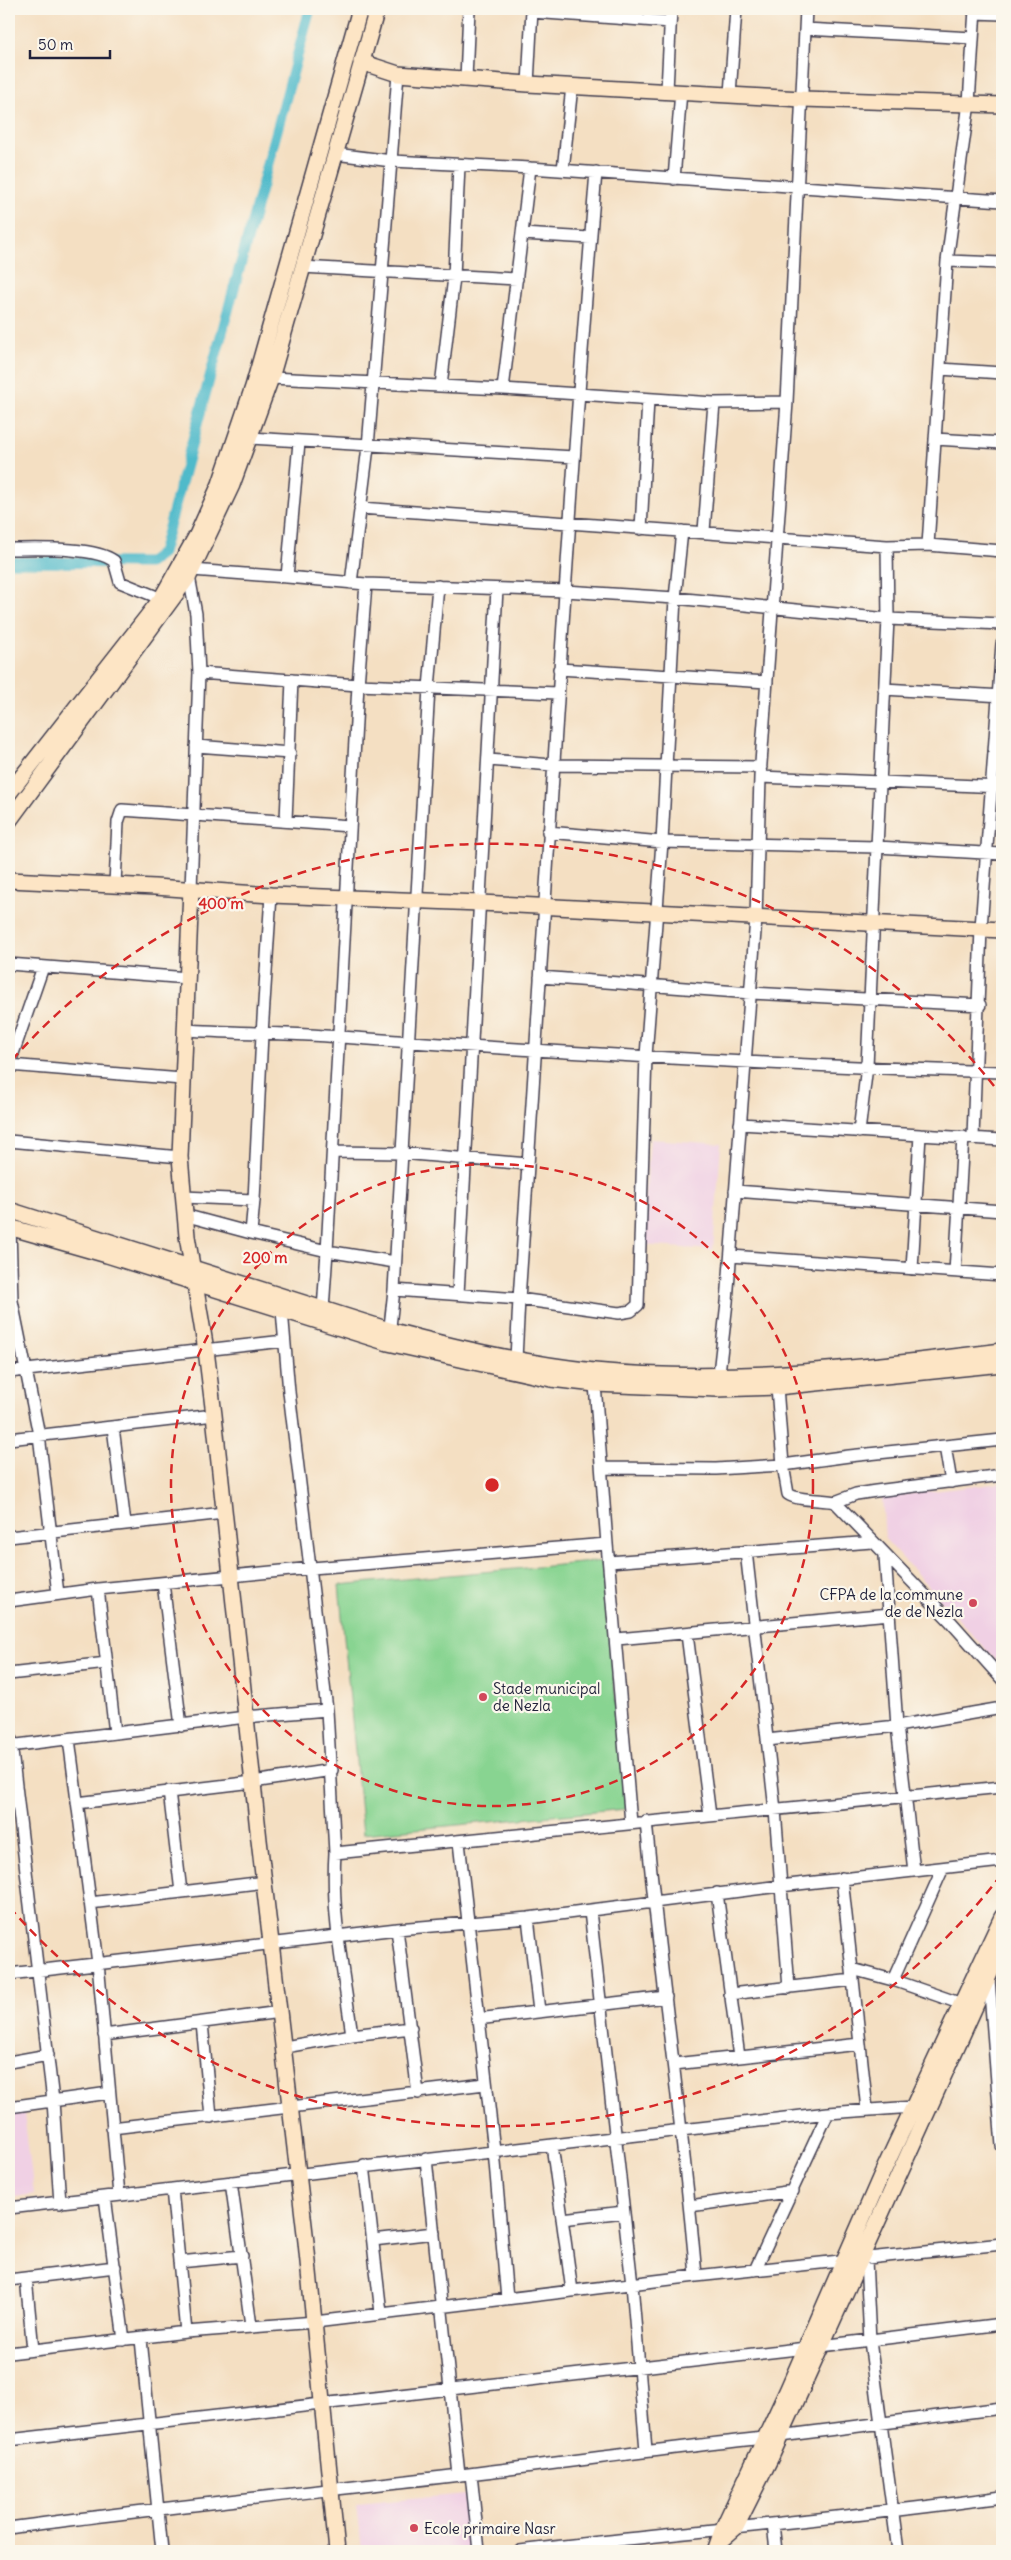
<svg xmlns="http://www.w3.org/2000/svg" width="1011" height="2560" font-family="Delius,sans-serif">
	<rect width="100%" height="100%" fill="#fbf7ec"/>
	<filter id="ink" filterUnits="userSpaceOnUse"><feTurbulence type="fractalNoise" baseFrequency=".02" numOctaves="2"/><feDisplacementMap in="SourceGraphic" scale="10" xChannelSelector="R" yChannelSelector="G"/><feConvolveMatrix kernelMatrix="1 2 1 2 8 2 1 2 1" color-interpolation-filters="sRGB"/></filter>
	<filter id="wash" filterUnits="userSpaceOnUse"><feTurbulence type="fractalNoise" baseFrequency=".0096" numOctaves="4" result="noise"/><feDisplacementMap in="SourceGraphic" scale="20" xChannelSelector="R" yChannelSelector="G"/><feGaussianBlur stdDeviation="1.12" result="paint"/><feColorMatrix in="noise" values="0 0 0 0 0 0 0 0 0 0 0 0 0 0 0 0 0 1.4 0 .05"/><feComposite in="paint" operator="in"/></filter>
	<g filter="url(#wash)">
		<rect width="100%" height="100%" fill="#f4dfc2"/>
		<!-- built -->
		<path fill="#f0d0e4" d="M650,1139L721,1144L713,1250L642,1245Z
			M1002,1483V1667L885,1539L882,1497Z
			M24,2113L34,2194L9,2198V2115Z
			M465,2494L470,2551H362L357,2504Z"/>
		<!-- green -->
		<path fill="#88d491" stroke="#557b66" d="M603,1561L626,1809L363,1834L339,1585Z"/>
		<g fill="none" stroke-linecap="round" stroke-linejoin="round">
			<!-- canal -->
			<path stroke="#4fbaca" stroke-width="11" d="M9,562L149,563L162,553L310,9"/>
		</g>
	</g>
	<g filter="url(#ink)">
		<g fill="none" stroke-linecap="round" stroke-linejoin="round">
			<defs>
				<path id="street" d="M532,12L670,22
					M974,13L1002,14
					M805,29L973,38
					M466,79L469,9
					M528,84L532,9
					M667,90L671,9
					M730,94L736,9
					M335,154L392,161L530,168L1002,201
					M563,170L572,86
					M674,179L681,91
					M522,234L590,238
					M947,261L1002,263
					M302,267L517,279
					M940,369L1002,373
					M271,378L503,389L714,403L787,402
					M441,386L454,277L459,165
					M503,389L530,168
					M250,438L574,457
					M935,439L1002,443
					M299,442L287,577L366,584L565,591L675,598L888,619L1002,624
					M360,508L887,546L928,545L1002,551
					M641,529L648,400
					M704,531L714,403
					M928,545L947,261L969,103L975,9
					M9,549C34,549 95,546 114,561L120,582L167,601
					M192,570L287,577
					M189,576L196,614L199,673
					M351,583L368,447L398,74
					M438,586L429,688L394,1290L519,1299C545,924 565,548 596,172
					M559,669L767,682
					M884,689L1002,696
					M196,746L290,753
					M489,760L552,765L761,767
					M760,777L1002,787
					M286,820L292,680
					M548,832L662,842L877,847L1002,854
					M115,884L118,822L122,810L350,826
					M191,889L199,673L358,685L366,584
					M9,964L188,978
					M540,977L751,993L980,1005
					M185,1030C237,1033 289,1033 341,1037C561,1053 782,1066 1002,1072
					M9,1065L182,1079
					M9,1065L43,967
					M740,1124L1002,1140
					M859,1132L867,1066L877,847L888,619L887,546
					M973,1137L981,928L1002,644
					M9,1141L180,1157
					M334,1152L401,1153L528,1164
					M735,1191L1002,1211
					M183,1197L254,1200L251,1233L327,1251L358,685L557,693
					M254,1200L262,1034L271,895
					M184,1215L251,1233
					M10,1227L12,1301
					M731,1256L1002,1275
					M912,1269L920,1135
					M955,1272L963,1137
					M458,1294L497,589
					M9,1301H12L39,1435L58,1594
					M282,1310L289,1392L327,1710L335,1853L1002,1787
					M323,1310L327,1251L395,1262
					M389,1336L394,1290
					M516,1359L519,1299L619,1313L631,1311L638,1305L646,1056L662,842L675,598L682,531
					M9,1372L284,1341
					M718,1382L727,1302L756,918L760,777L787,402L806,9
					M595,1384L607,1544
					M777,1387L783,1465L788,1494C798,1501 821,1499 835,1502L951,1622L1002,1679
					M113,1427L125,1524
					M9,1439L214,1415
					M945,1446L951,1482
					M602,1468L716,1469L783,1465L849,1456L1002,1440
					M835,1502L856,1494L876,1491L1002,1475
					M9,1537L224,1513
					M746,1551L775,1810L789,1988
					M885,1556L897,1726L1002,1708
					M609,1562L872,1542
					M163,1583L181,1726
					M98,1589L115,1733
					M9,1601L98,1589L312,1568L607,1544L631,1823
					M687,1634L710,1816
					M617,1639L890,1614
					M9,1674L107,1663
					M9,1726L53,2101L60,2203
					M69,1739L98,1963L119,2195
					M767,1740L897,1726L914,1871
					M9,1746L246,1717L327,1710
					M169,1791L181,1892
					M77,1803L253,1782L332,1770
					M646,1821C660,1973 683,2124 696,2276
					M459,1842L494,2151L507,2299
					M335,1853C331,1913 344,1975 352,2035L411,2028
					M717,1893L739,2057
					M90,1903L265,1882
					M590,1911L632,2284L646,2450
					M528,1918L539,2011
					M397,1929L418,2093
					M852,1969L893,1980L962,2004
					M9,1974L397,1929L528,1918L780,1886L1002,1861
					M989,1979L1002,2146
					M893,1980L943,1868
					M730,1994L853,1980
					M477,2019L666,1997
					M202,2023L211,2117
					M104,2035L280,2012
					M860,2044L867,2110
					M285,2047L352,2035
					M9,2062L48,2055
					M674,2064L860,2044L842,1878
					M9,2107L109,2093
					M112,2128L485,2084
					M552,2145L572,2291
					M426,2159L459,2475
					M364,2165L381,2313
					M231,2182L251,2326
					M172,2189L186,2332
					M105,2197L124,2340
					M690,2206L793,2191
					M9,2208L828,2113L913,2107
					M562,2219L624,2212
					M373,2240L434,2233
					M866,2260L870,2341L898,2551
					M179,2262L242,2256
					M755,2270L828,2113
					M26,2278L33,2350
					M9,2280L115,2267
					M141,2339L162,2551
					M821,2346L1002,2324
					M9,2353L186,2332L315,2322L696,2276L1002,2244
					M780,2436L1002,2408
					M9,2440L806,2348
					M471,2474L479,2551
					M773,2524L776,2551
					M9,2528C162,2507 315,2492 469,2474C568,2462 666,2448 765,2438
					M520,2551C681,2532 842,2519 1002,2497"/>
				<path id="secondary" d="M361,62L398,74L528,84L802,99L1002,105
					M9,793L161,599L197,535L220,484L253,387L360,9
					M9,821L189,576L232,485L271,378L377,9
					M9,880L155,887L271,895L480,903L1002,930
					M191,889L180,1157L187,1236L206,1350L214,1415L259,1840L306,2242L337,2551
					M9,1210L389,1330C456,1348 525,1364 594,1371C730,1384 867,1368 1002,1351
					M9,1227L107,1255L388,1343L551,1379L595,1384L717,1389L777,1387L1002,1364
					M720,2541L736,2527L771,2457L1002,1947
					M715,2551L723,2528L787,2391L880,2178L1002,1917"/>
			</defs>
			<!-- street casing -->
			<use href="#street" stroke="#423e4f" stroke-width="14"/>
			<!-- secondary casing -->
			<use href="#secondary" stroke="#423e4f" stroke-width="18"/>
			<!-- street -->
			<use href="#street" stroke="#fff" stroke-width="11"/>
			<!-- secondary -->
			<use href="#secondary" stroke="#fde5c5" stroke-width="15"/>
		</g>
	</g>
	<!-- distance rings -->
	<g fill="none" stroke="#d62828" stroke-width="2.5" stroke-dasharray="9 6">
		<circle cx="492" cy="1485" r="321"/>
		<path d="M1001 1875A641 641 0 0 1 12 1910M12 1060A641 641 0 0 1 1001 1095"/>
	</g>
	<!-- markers -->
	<g fill="#d1495b" stroke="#fbf7ec" stroke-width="2">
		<circle cx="973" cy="1603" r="5"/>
		<circle cx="483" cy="1697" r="5"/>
		<circle cx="414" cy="2528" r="5"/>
	</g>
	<g text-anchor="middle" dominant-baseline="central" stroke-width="4.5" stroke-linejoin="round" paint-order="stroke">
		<!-- poi labels -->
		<g font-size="15" fill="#22223b" stroke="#fbf7ec" text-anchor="start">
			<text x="963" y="1594" text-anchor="end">CFPA de la commune<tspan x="963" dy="17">de de Nezla</tspan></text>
			<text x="493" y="1688">Stade municipal<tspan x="493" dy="17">de Nezla</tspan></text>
			<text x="424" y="2528">Ecole primaire Nasr</text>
		</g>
	</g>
	<circle cx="492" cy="1485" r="8" fill="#d62828" stroke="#fbf7ec" stroke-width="2.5"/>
	<g font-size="15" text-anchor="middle" font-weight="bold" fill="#d62828" stroke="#fbf7ec" stroke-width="4.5" stroke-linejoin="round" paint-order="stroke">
		<text x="221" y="909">400 m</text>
		<text x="265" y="1263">200 m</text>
	</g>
	<!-- margin -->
	<rect width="1011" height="2560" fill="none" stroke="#fbf7ec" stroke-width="30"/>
	<!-- scale -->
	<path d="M30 50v8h80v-8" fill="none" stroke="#22223b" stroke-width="2.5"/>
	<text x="38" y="50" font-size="15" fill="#22223b" stroke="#fbf7ec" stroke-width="4" paint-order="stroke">50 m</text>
</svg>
